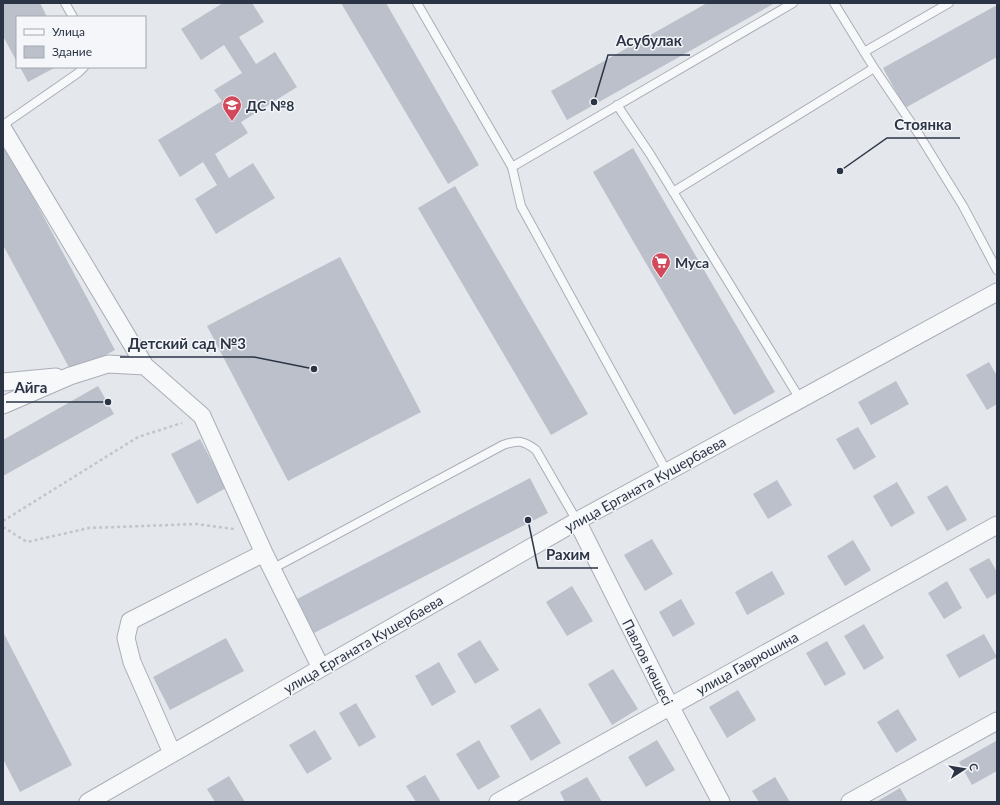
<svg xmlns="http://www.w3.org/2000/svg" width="1000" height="805" font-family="Lato,sans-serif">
	<rect width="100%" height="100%" fill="#e4e7ec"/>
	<!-- building -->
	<path fill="#bbc0ca" d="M3,3H40L47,17H17V62L3,36Z
		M223,3H252L264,22L239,37L256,64L275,52L297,87L241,122L248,133L215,154L229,178L253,163L275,198L216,234L195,199L217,185L203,162L180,177L158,140L222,101L214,90L242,73L224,45L201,60L181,29Z
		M341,3H386L479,165L448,184Z
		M707,3H775L567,120L551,91Z
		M997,5V57L905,108L883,68Z
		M20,67H56L28,82Z
		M3,141L115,350L72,373L3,245Z
		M633,148L775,392L734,415L593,172Z
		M455,186L588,414L551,435L418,208Z
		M340,257L421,412L288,481L207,326Z
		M989,362L997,376V404L987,410L966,375Z
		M896,381L909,404L871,425L858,402Z
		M98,386L114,414L3,476V440Z
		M858,427L876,457L854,470L836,439Z
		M200,439L226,488L197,504L171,454Z
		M530,478L548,513L314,633L297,599Z
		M777,480L792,505L768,519L753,494Z
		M897,482L915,513L891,527L873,496Z
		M947,485L967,520L947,531L927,497Z
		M652,539L673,574L645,591L624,555Z
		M853,540L871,570L845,586L827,556Z
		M989,558L997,572V593L987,599L969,569Z
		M772,571L785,594L747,615L735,592Z
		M947,581L962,608L944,619L928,593Z
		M572,586L593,621L567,636L546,602Z
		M681,599L695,624L673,637L659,612Z
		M864,624L884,658L864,670L844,636Z
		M3,632L72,765L20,792L3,759Z
		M984,634L997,657L959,678L946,655Z
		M226,638L244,671L170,710L153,677Z
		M480,640L499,670L475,684L457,654Z
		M827,641L846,674L825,686L806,653Z
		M439,662L456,692L432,706L415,676Z
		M613,669L638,709L612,725L588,684Z
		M738,690L756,720L727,738L709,707Z
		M356,703L376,737L359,747L339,713Z
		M540,708L561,743L531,761L510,726Z
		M898,709L917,740L896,753L877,722Z
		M315,730L332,759L307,774L289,745Z
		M479,740L500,777L478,790L456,754Z
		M657,740L675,770L646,787L628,757Z
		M996,741L997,771L972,785L959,762Z
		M425,775L441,802H416L406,786Z
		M229,776L245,802H215L207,789Z
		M587,777L602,802H565L560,792Z
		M775,777L790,802H759L752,791Z
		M900,788L908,802H876Z"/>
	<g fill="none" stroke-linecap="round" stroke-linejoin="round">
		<defs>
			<path id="service" d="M65,3L73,17
				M417,3L512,167L521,206L667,472
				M834,3L874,68L918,133L963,206L997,270
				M864,52L949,3
				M617,105L650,154L800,399
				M3,125L78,73L84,67
				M512,167L793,3
				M673,192L874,68
				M272,569L503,445C518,440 523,440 536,450L577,521"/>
			<path id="minor" d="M3,129L145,366
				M3,382L56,377
				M3,405L70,376L108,364L145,366L202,416L264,553L321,668
				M577,521L670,706L721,802
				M172,753L132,662L126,638L130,621L264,553
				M88,802L577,521L997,292
				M498,802L997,525
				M850,802L997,721"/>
		</defs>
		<!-- service casing -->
		<use href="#service" stroke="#a9aeb7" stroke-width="10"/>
		<!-- minor casing -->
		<use href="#minor" stroke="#a9aeb7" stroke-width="19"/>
		<!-- path -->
		<path stroke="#c2c5cb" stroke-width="2.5" stroke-dasharray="3 3" stroke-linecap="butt" d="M3,521L138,437L182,423
			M3,527L27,542L89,528L196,524L234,529"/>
		<!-- service -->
		<use href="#service" stroke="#f7f8fa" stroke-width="8"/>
		<!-- minor -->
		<use href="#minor" stroke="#f7f8fa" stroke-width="17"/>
	</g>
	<!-- icons -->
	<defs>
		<symbol id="school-pin" viewBox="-11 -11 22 30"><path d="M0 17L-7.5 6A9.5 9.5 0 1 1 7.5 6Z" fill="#d1495b" stroke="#f4f6f9"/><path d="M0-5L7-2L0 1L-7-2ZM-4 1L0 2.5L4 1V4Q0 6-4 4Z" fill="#fff"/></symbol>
		<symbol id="supermarket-pin" viewBox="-11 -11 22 30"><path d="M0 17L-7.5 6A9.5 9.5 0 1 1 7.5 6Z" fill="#d1495b" stroke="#f4f6f9"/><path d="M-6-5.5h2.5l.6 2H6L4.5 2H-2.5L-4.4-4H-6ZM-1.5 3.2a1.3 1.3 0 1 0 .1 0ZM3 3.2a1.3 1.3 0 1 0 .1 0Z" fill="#fff"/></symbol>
	</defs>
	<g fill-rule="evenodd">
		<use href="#school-pin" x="221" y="94" width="22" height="30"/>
		<use href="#supermarket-pin" x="650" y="251" width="22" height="30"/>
	</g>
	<g text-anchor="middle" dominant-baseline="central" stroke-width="3" stroke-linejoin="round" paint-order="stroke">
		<!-- poi labels -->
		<g font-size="14" font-weight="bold" fill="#2b3445" stroke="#f4f6f9" text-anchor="start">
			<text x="246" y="105">ДС №8</text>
			<text x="675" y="262">Муса</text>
		</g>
		<!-- street labels -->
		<g font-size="14" fill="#2b3445" stroke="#f4f6f9">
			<text transform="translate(645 484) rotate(-29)">улица Ерганата Кушербаева</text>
			<text transform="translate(363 644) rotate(-30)">улица Ерганата Кушербаева</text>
			<text transform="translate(648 662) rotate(63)">Павлов көшесі</text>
			<text transform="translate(747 663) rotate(-29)">улица Гаврюшина</text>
		</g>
	</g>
	<!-- callouts -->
	<path fill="none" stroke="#2b3445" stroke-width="1.5" d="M594 102L608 55H690M840 171L887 138H960M314 369L254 357H120M108 402L55 402H6M528 520L538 568H598"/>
	<g fill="#2b3445" stroke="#f4f6f9" stroke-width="1.5">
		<circle cx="594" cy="102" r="4"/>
		<circle cx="840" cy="171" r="4"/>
		<circle cx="314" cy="369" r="4"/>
		<circle cx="108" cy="402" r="4"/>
		<circle cx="528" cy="520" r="4"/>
	</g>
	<g font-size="15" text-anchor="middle" font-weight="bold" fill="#2b3445" stroke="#f4f6f9" stroke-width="3" stroke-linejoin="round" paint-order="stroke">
		<text x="649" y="46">Асубулак</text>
		<text x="923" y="130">Стоянка</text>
		<text x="187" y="349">Детский сад №3</text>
		<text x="31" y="393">Айга</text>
		<text x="568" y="560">Рахим</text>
	</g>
	<!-- border -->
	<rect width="1000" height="805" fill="none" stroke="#2b3445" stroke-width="8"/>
	<!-- legend -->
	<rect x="16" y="16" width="130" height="52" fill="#f4f6f9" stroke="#a4a8b1"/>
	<rect x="24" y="29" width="20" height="6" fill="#f7f8fa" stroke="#a4a8b1"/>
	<text x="52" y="36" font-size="12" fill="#2b3445">Улица</text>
	<rect x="24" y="46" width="20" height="12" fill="#bbc0ca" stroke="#a4a8b1"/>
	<text x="52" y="56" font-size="12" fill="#2b3445">Здание</text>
	<!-- north arrow -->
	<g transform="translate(964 769) rotate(78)" stroke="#f4f6f9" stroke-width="3" paint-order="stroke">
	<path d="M0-3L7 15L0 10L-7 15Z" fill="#2b3445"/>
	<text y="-6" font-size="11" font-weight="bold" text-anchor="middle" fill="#2b3445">С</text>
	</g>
</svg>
